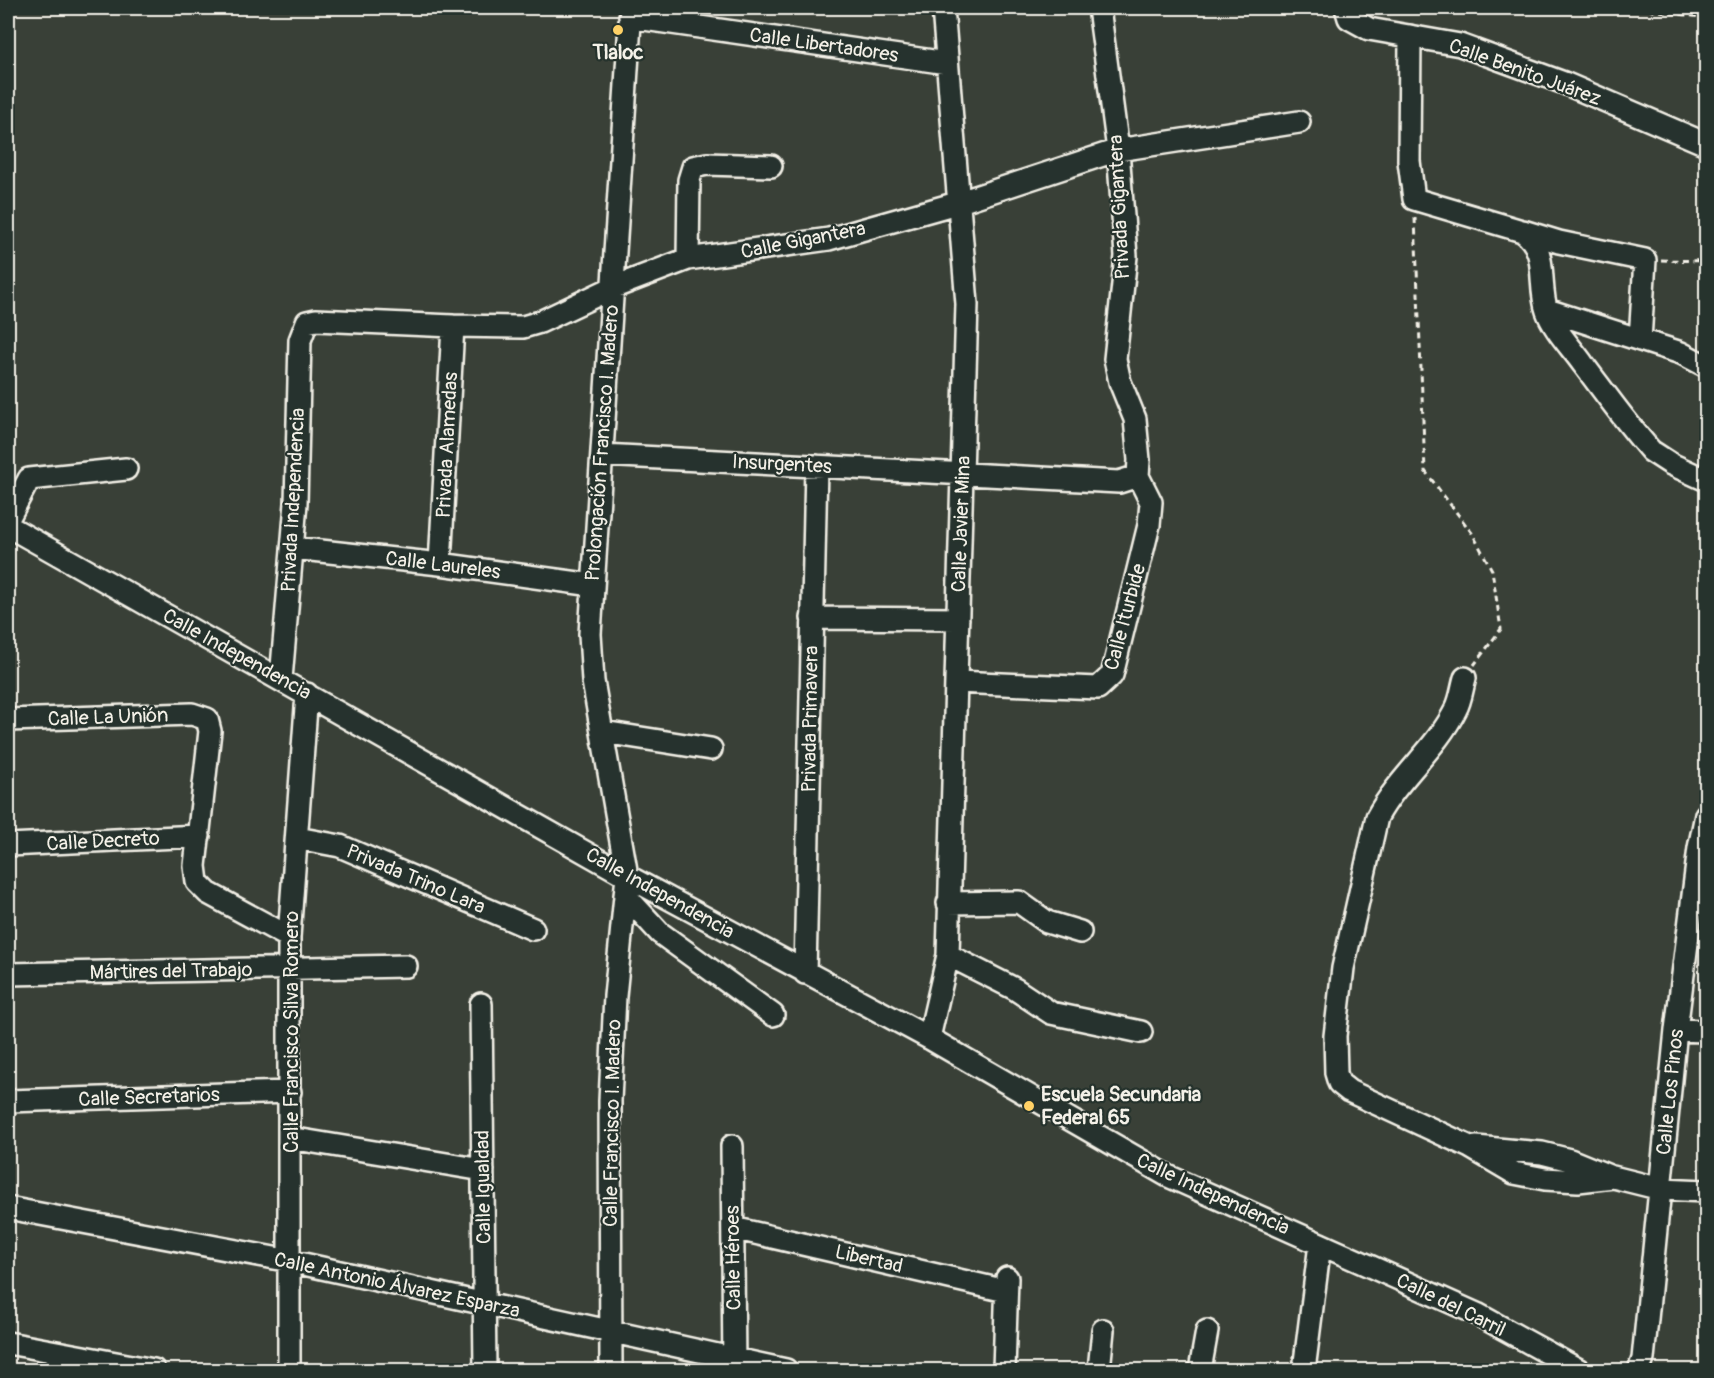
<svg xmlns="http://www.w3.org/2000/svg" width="1714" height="1378" font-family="Pangolin,sans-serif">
	<rect width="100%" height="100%" fill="#394037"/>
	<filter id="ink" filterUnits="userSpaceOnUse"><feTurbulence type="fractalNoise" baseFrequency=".0167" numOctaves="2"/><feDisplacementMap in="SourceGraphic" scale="12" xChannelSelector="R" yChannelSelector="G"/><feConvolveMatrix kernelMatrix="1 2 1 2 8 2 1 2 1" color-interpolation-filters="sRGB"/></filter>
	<g filter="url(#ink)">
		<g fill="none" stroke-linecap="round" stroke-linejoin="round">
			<defs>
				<path id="minor" d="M1099,8L1118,150L1126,256L1115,359L1120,382L1135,419L1139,460L1138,476
					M1346,8L1349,18L1369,29L1460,45L1564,83L1706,144
					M630,17L947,63
					M1410,36L1409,161L1414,199L1522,231C1550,250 1537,283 1547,311C1554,330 1571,347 1583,364C1605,393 1627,424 1651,451L1671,464L1706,480
					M1523,231L1559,242L1645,260L1640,340
					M688,259L689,180L693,167L707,164L771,166
					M1547,310L1681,353L1706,366
					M602,455L1119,482L1138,476
					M8,519L29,479L126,469
					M8,526L627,876L929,1038L1168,1176L1477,1314L1579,1370
					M293,548L440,564L593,585
					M440,564L453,326
					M812,618L958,619
					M1465,678C1462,688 1461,700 1456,709C1436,749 1399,777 1377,817L1343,968L1335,1036L1336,1073L1339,1083L1349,1091L1470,1147L1514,1173L1545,1179L1578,1181L1613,1177L1661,1189L1706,1191
					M281,679L296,503L300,340L307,322L316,320L453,326L523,327L540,322L612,288L688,259L829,239L957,203L1118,150L1299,122
					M956,682L1098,688L1112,675L1149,525L1151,502L1138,476
					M8,720L192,714L207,719L210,731L195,866L197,882L208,893L289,937
					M603,732L711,749
					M297,838L340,846L533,929
					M8,845L199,836
					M625,895L660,933L773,1015
					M948,903L1019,902L1047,922L1080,932
					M948,955L1015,989L1051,1013L1141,1032
					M805,973L816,466
					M8,974L406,966
					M481,1004L485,1370
					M1676,1030L1706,1031
					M929,1038L948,955L967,304L943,8
					M8,1101L290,1092
					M290,1138L483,1170
					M732,1146L734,1370
					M1476,1147L1542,1153L1570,1160L1609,1176
					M8,1208L290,1261L786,1370
					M733,1228L1006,1291
					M8,1343L154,1370
					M289,1370V937L307,694
					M611,1370L610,1101L615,996L627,876L593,681L590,634L631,8
					M1004,1370L1007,1278
					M1099,1370L1103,1330
					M1200,1370L1207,1331
					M1304,1370L1320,1244
					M1639,1370L1643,1359L1676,1030L1699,848L1706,815"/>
			</defs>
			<!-- minor casing -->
			<use href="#minor" stroke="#f4f1e8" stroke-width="26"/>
			<!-- path -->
			<path stroke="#f4f1e8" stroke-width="3" stroke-dasharray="6 4.5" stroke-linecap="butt" d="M1639,8L1706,18
				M1415,218L1425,471L1472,533L1492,570L1501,629L1474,665
				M1661,260L1706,261"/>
			<!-- minor -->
			<use href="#minor" stroke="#26332d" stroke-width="21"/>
		</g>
	</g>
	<!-- markers -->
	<g fill="#ffd166" stroke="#26332d" stroke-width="2">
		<circle cx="618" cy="30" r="6"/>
		<circle cx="1029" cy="1106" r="6"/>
	</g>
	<g text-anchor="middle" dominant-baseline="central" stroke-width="4.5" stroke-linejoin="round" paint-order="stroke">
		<!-- street labels -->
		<g font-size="20" fill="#f4f1e8" stroke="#26332d">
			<text transform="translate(824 45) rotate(8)">Calle Libertadores</text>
			<text transform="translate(1525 72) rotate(20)">Calle Benito Juárez</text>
			<text transform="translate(1119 207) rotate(-93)">Privada Gigantera</text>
			<text transform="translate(803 240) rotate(-11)">Calle Gigantera</text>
			<text transform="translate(602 443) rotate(-86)">Prolongación Francisco I. Madero</text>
			<text transform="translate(447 445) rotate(-87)">Privada Alamedas</text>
			<text transform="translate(782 464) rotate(3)">Insurgentes</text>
			<text transform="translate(293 500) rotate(-87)">Privada Independencia</text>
			<text transform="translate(961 524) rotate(-88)">Calle Javier Mina</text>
			<text transform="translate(443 565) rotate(7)">Calle Laureles</text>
			<text transform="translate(1125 617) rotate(-75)">Calle Iturbide</text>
			<text transform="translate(237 654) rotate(29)">Calle Independencia</text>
			<text transform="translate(108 717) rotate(-2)">Calle La Unión</text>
			<text transform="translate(810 719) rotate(-89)">Privada Primavera</text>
			<text transform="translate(103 841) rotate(-3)">Calle Decreto</text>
			<text transform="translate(416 879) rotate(23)">Privada Trino Lara</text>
			<text transform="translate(660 893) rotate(29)">Calle Independencia</text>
			<text transform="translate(171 971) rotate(-1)">Mártires del Trabajo</text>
			<text transform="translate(291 1032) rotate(-90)">Calle Francisco Silva Romero</text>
			<text transform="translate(1670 1092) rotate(-84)">Calle Los Pinos</text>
			<text transform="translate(149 1097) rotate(-2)">Calle Secretarios</text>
			<text transform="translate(612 1123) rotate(-89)">Calle Francisco I. Madero</text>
			<text transform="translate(483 1187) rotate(-91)">Calle Igualdad</text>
			<text transform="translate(1213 1194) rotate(25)">Calle Independencia</text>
			<text transform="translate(733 1258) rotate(-91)">Calle Héroes</text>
			<text transform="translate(869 1259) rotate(13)">Libertad</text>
			<text transform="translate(397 1285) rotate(12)">Calle Antonio Álvarez Esparza</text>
			<text transform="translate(1451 1305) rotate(26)">Calle del Carril</text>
		</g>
		<!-- poi labels -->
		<g font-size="20" font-weight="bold" fill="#f4f1e8" stroke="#26332d">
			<text x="618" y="52">Tlaloc</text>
			<text x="1041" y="1094" text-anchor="start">Escuela Secundaria<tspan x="1041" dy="23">Federal 65</tspan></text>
		</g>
	</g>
	<!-- margin -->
	<rect width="1714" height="1378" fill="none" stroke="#26332d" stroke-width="30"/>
	<rect x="15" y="15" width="1684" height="1348" fill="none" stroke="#f4f1e8" stroke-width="2" filter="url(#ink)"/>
</svg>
